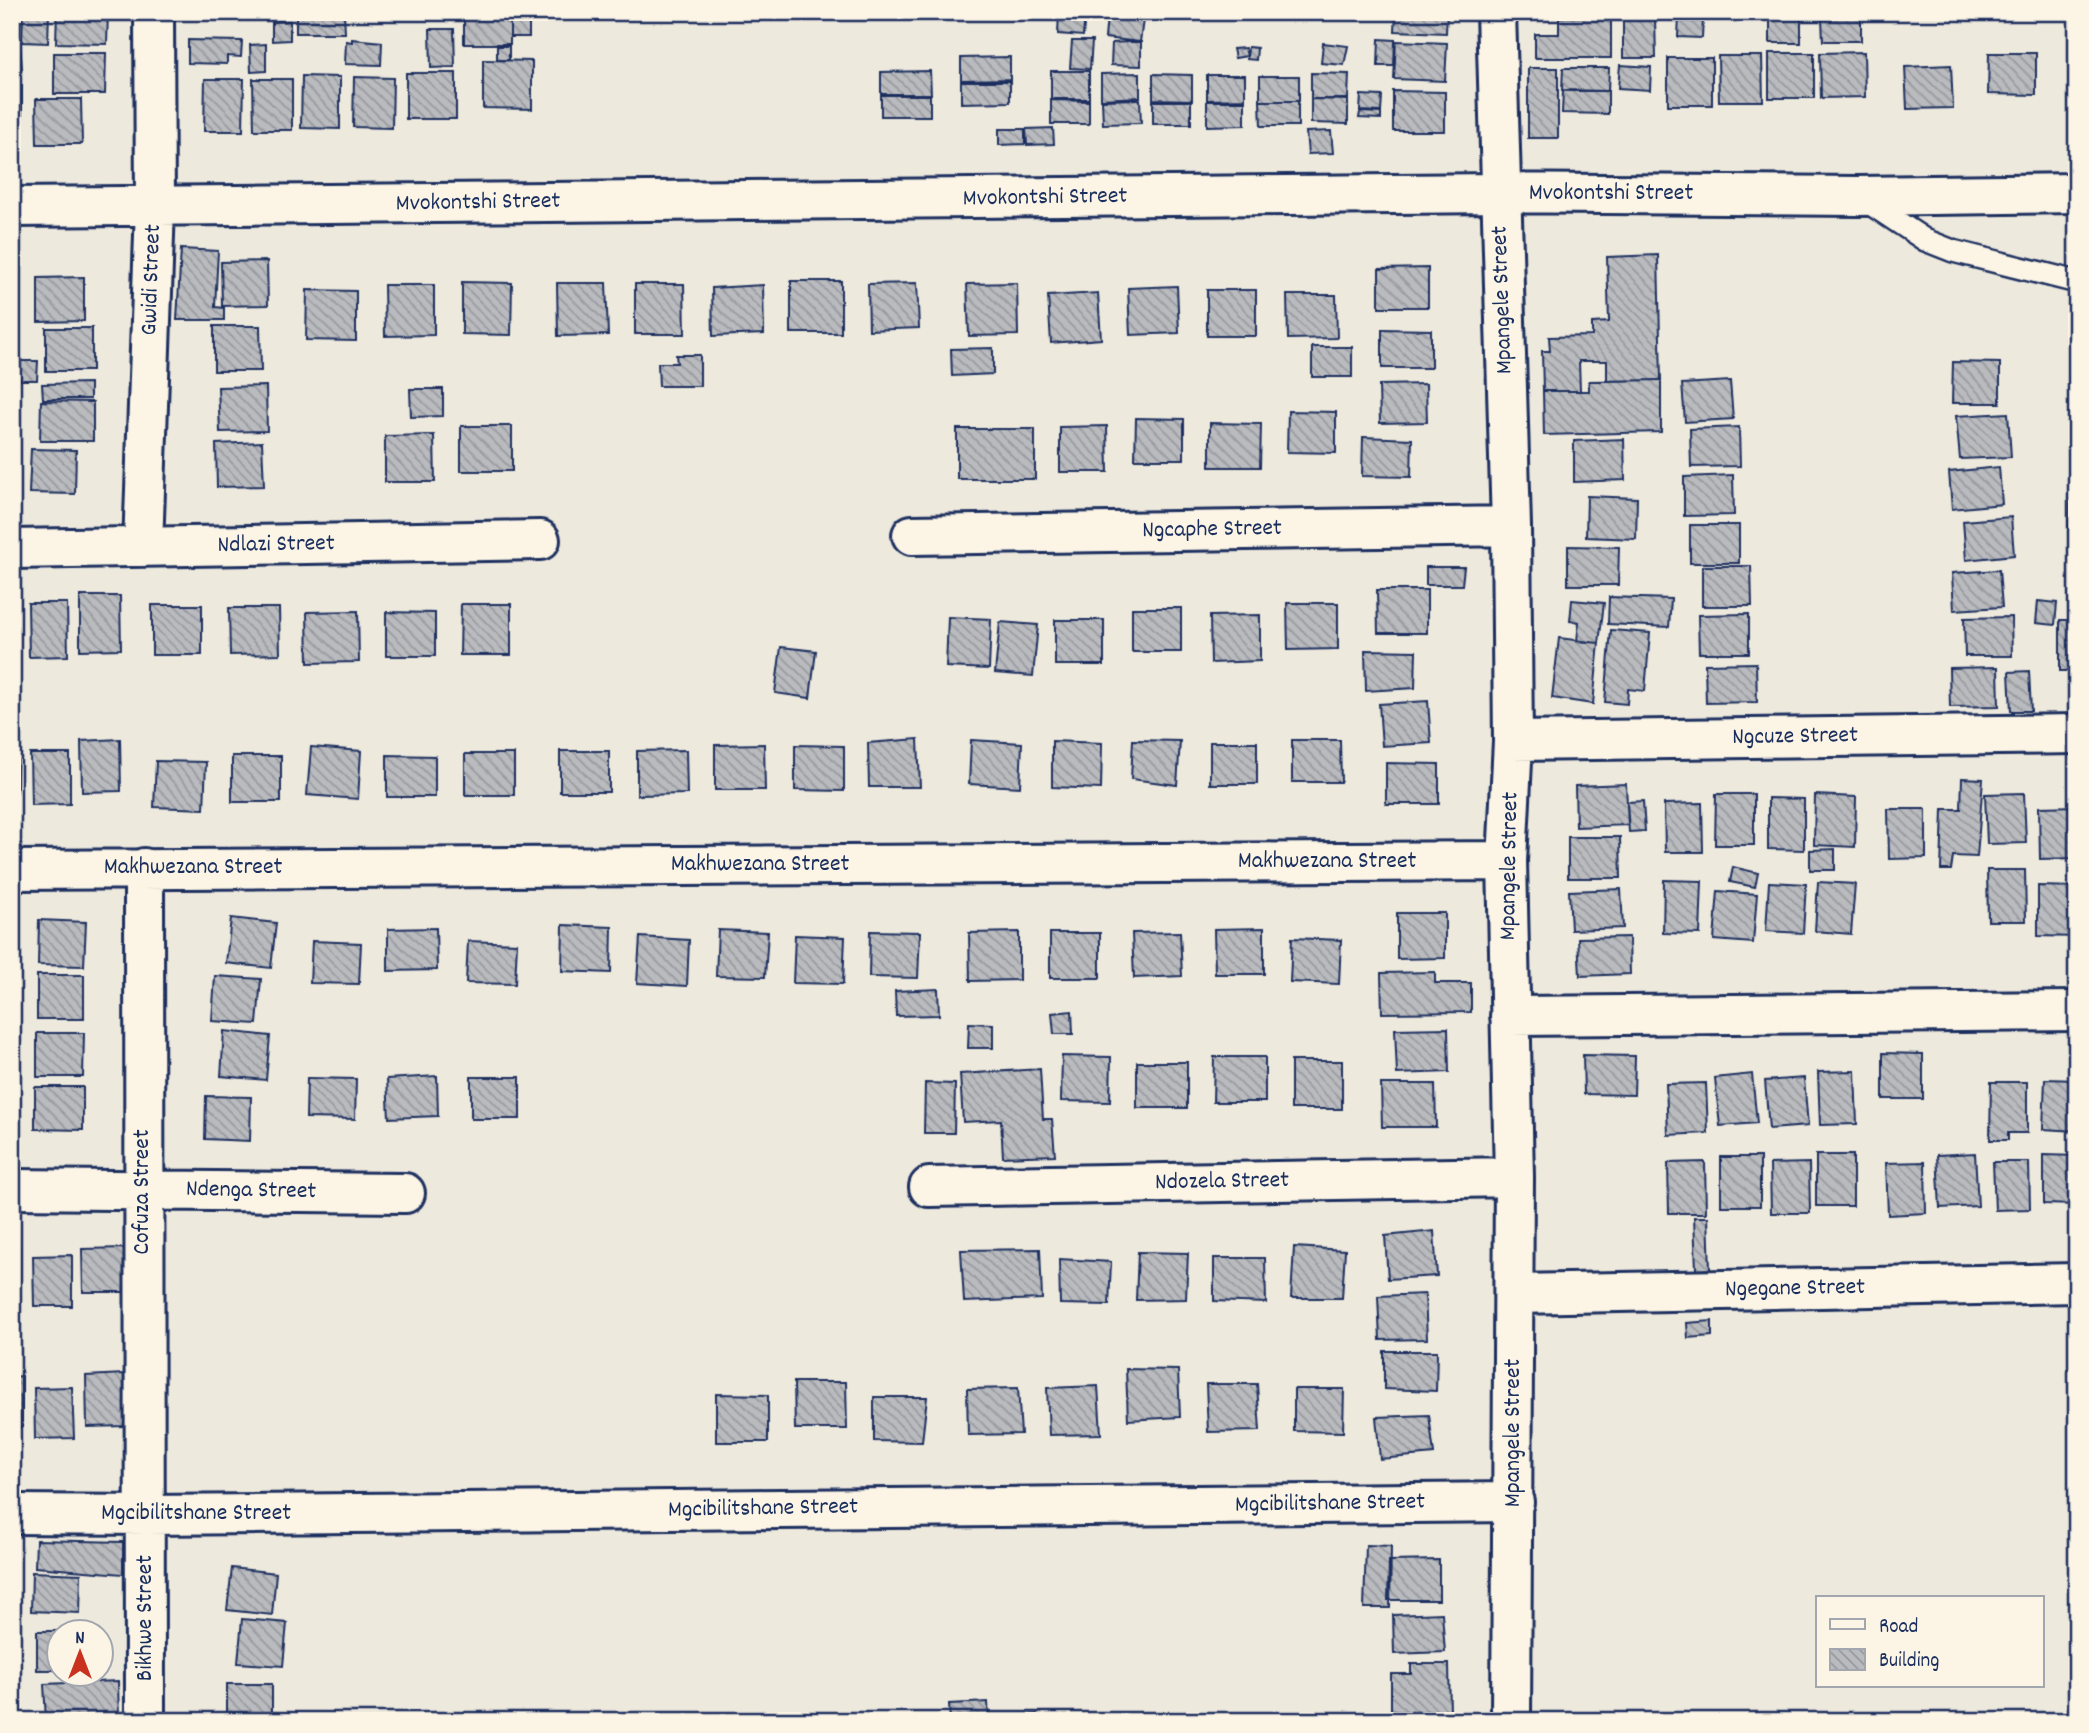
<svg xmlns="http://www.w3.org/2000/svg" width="2089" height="1733" font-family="Dekko,sans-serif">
	<defs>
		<pattern id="building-back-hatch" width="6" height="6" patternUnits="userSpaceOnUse" patternTransform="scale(1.75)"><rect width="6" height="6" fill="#babbbe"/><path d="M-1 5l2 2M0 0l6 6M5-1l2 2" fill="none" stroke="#96989e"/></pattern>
	</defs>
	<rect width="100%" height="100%" fill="#eee9dd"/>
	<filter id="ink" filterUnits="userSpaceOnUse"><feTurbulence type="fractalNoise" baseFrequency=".0143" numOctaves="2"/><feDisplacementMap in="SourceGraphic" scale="14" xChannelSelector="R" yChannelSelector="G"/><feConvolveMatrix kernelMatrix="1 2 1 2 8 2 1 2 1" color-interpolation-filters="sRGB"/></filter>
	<g filter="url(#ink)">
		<!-- building -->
		<path fill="url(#building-back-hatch)" stroke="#1b2f5e" stroke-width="2" d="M23,12H49L48,43L22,42Z
			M57,12H108L107,44L56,43Z
			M245,12H274L275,16H245Z
			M296,12H344L345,33H296Z
			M1059,12L1085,14L1083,36L1058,34Z
			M1249,12H1300V19H1249Z
			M1396,12H1447L1446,33L1395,31Z
			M2038,12H2062V16L2038,15Z
			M1770,13H1801V43H1770Z
			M1107,16L1143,20L1140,42L1105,38Z
			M1679,16L1703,18L1702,38L1678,37Z
			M1559,17H1611V58H1535V34H1559Z
			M1861,17V41H1823L1822,18Z
			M464,18H510V44H464Z
			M510,18H529V37H510Z
			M1623,18H1655L1656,58H1623Z
			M290,21V40L272,41V22Z
			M430,29H454L455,67L431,68Z
			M352,39L382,42L381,65L345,64L346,41L352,42Z
			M1379,39L1395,40L1394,66H1378Z
			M188,40L242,41L241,57L227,56V64L188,63Z
			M1072,41H1092L1090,69L1070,68Z
			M1396,41L1447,43L1445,81L1394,79Z
			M1128,42H1141V66L1111,65L1112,43Z
			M20,43L22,69L12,70V44Z
			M1323,43L1348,46L1344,65L1321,63Z
			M266,44V71L251,72L250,45Z
			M497,46H509V60H497Z
			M1248,47L1257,48L1256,60L1247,59Z
			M1245,48L1247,56L1235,58L1233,49Z
			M1864,52L1865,97L1821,98L1820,53Z
			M54,53H106L105,94H54Z
			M1769,53H1814V98H1769Z
			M1989,53H2036V95L1988,94Z
			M1718,56H1762L1763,101H1719Z
			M1010,57V79L961,80V58Z
			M1668,58H1712V105H1668Z
			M483,60L532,61V109L483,108Z
			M2071,64H2077V106H2072Z
			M1620,65L1651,67L1650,90L1618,88Z
			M1951,65L1953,108L1907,109L1905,67Z
			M1528,68H1558V138H1528Z
			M1563,68H1609L1608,91L1562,90Z
			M930,71L931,94H881V72Z
			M1051,71H1089V99H1051Z
			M406,73H456V119H406Z
			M1140,73V97L1101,99V74Z
			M1311,73L1349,74L1348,99H1311Z
			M1153,74L1192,75V100L1153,99Z
			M1207,75H1245V99L1207,100Z
			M302,76L340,77V129L301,128Z
			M1260,76H1299V101H1260Z
			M354,77L393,78L392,128L353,127Z
			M205,79H244L243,131H204Z
			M253,79H292V130H254Z
			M961,81H1010V102L961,103Z
			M12,85H22V135H12Z
			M1393,91L1445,92V131H1393Z
			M1563,91H1608V114L1562,113Z
			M881,95H930V116H881Z
			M1361,95L1382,96L1381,112L1360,111Z
			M36,99H81L82,144H37Z
			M1140,99L1141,123L1103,124L1102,100Z
			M1311,99L1348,100V124L1311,123Z
			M1051,100L1089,101V124H1051Z
			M1153,101H1191V124H1153Z
			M1207,101H1245V125L1207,126Z
			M1260,101H1298V126H1261Z
			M1360,112L1381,113V119L1359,118Z
			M1053,128L1054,144L1027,145L1026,129Z
			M999,129H1025V144L999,145Z
			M1331,131L1333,153L1308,154L1306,132Z
			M181,249L218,251L215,307L224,308V320H177Z
			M1658,255L1661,380L1607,381V361H1579L1580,391H1543L1542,351H1550L1549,337L1592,336V323L1609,322L1607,257Z
			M267,261L268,305L222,306L221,262Z
			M1428,268V307H1379V269Z
			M84,277V321L38,322V278Z
			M791,281H841V333H791Z
			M462,282L512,283L511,335L462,334Z
			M557,283H606L608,335L558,336Z
			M917,283L919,328L869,330L868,284Z
			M1017,283L1018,335L969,336L967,284Z
			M635,284H684L685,334H635Z
			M384,285H434V335L385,336Z
			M763,285L764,334L713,336L712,288Z
			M1177,286L1179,333L1130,335L1128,288Z
			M307,290L356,291V341L306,340Z
			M1207,290H1256V336H1207Z
			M1098,293L1101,339L1051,343L1048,296Z
			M1287,295H1336L1337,338L1288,339Z
			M214,326H260L261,371H214Z
			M46,328H92V371H46Z
			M1382,329L1431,330V368H1382Z
			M1312,347H1352V377H1312Z
			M993,348V374L952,376L951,349Z
			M676,355H700V386H659L658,363H677Z
			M15,361H38L37,380H19Z
			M1953,362L2000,363V403H1952Z
			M1661,380V432L1544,435L1543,391H1589V381Z
			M1730,381L1733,419L1685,422L1682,384Z
			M90,383V399H43L42,384Z
			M1426,384L1427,422L1380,423L1379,385Z
			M266,386L267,431L220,432L218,387Z
			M410,389H443V416L411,417Z
			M41,401L93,402V441H40Z
			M1288,411L1336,412V453L1287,452Z
			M2008,413L2011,457L1960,459L1956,416Z
			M1136,418L1184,419V459H1135Z
			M1210,423L1261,424L1260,467H1210Z
			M461,426H512V471H461Z
			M1107,426L1108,472H1060V427Z
			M1739,427L1740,466L1691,467L1690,429Z
			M957,429H1035V479H957Z
			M434,435L435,482H385V436Z
			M1363,437L1412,439L1411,477L1362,476Z
			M1624,439L1625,480L1574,482V441Z
			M262,442L264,486L217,487L216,444Z
			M31,449L76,450L75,494L29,493Z
			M1999,467L2002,504L1952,509L1949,472Z
			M1733,475L1734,515L1684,516V477Z
			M2070,494H2077V534L2069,533Z
			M1587,496L1637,498L1636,539L1586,537Z
			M2011,517L2014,555L1966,560L1963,521Z
			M1690,525H1739V563H1690Z
			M1568,546L1619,547L1618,585H1568Z
			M1702,566H1751L1752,606H1702Z
			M1426,567H1464L1462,585H1426Z
			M1999,570L2002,607L1954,610L1952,573Z
			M1377,590H1427V633H1378Z
			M80,596H120L121,649L80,650Z
			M12,597H17L16,649H12Z
			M1609,597L1671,599L1669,627L1608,624Z
			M1572,600L1604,603L1599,643L1577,641L1579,622L1570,621Z
			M2038,601L2057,603L2055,625L2036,623Z
			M28,603H67L68,656L29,657Z
			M1287,603H1338V649L1288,650Z
			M461,604H511V655H460Z
			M152,605H202V655H152Z
			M229,608H279L280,654L230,655Z
			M1132,608H1181V652H1132Z
			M358,611L359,662L308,663L307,612Z
			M386,612L435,613V656H386Z
			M1749,614V653H1699L1698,615Z
			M1260,615V661L1211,663L1210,616Z
			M948,617L991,619L989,669L946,667Z
			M2011,617L2012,656H1965L1964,618Z
			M1055,620H1104V665H1055Z
			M2060,620H2077V671H2060Z
			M1000,622L1038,625L1033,676L995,673Z
			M1611,630L1650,633L1645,691L1628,689L1627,704L1605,702Z
			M1559,638L1599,643L1593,704L1552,698Z
			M781,647L816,651L810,698L775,693Z
			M1365,650L1416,651L1415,688L1366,691Z
			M1756,663L1757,702L1706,703L1705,664Z
			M1998,667L1999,706L1950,707L1949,668Z
			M2029,671L2031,711H2011L2009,672Z
			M1428,701L1431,743L1382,746L1379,704Z
			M12,739H18L17,792L12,791Z
			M120,739L121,791L82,792L81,741Z
			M918,739L920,787H869L868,743Z
			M971,740L1022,743L1020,787L969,784Z
			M1133,740L1180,741L1177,785L1131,779Z
			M1292,740H1340L1341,782H1292Z
			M1052,741L1102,743L1101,789L1052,787Z
			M1210,742H1257V784H1210Z
			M764,744L765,790H715V745Z
			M795,745L844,746V791L795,790Z
			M311,747L361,751L358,799L307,795Z
			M686,750L687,794L637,795V751Z
			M560,751H609V792H560Z
			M30,754H70V804L31,805Z
			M465,754H514V795H465Z
			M387,755L435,756V797H387Z
			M232,756H281V802H232Z
			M156,761L206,762L204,809L154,807Z
			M1386,763L1439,764V804H1386Z
			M1962,778L1983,779L1977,857L1953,856L1951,870H1941L1943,809H1961Z
			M1626,784L1628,825L1576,827L1575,786Z
			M2024,793L2026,843L1987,844L1985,794Z
			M1716,794H1754V845H1715Z
			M1815,795L1856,797L1855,847L1814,845Z
			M1768,798L1804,799V850L1768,849Z
			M1643,801L1645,831L1629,832L1627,802Z
			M1702,803L1703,852H1665L1664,804Z
			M2077,806V858L2040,859L2039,807Z
			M1888,809H1926V858L1889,859Z
			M1568,837H1620L1621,878H1568Z
			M1835,849V870H1810V850Z
			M1733,867L1758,873L1755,887L1730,882Z
			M1987,870H2025L2026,921H1988Z
			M1664,880L1702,881L1700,934L1663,933Z
			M1769,882L1806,884L1803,933L1766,931Z
			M1818,882L1855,884L1851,934L1815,931Z
			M2038,886L2077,887V937L2038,936Z
			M1621,889L1623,928L1571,930L1569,891Z
			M1718,891L1757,894L1753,943L1714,940Z
			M1397,913H1445V958L1397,959Z
			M231,918L276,923L271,968L226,963Z
			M39,920L86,922L84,966L38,965Z
			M563,925L612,927L611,973L562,971Z
			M436,928L437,970L388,971V929Z
			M1264,928V974H1215L1214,929Z
			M718,930L768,932L765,977L716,976Z
			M870,931L920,932L918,978L869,977Z
			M1019,932V980L970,981L969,933Z
			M1180,932L1182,976L1134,978L1132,933Z
			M1050,933H1100V978H1050Z
			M795,935L845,937L843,984L793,983Z
			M640,937L689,940L687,986L637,983Z
			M1629,937L1630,974L1580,976L1578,938Z
			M1292,938L1341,940L1339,984L1290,982Z
			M312,941L361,943L359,984L310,983Z
			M468,941L517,943L515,984L466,983Z
			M1435,972V983H1471V1012L1382,1013L1381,973Z
			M37,975H84V1019H37Z
			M215,976L261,979L257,1024L212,1021Z
			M938,989L939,1015L896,1016L895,991Z
			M1072,1011L1073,1034H1054L1052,1013Z
			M969,1023L993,1024V1048H968Z
			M1448,1028L1449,1072L1397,1074L1395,1029Z
			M224,1031L270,1036L266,1080L221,1076Z
			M37,1033H84L83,1077H37Z
			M1883,1053L1923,1054V1099H1883Z
			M1583,1055L1635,1056L1634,1095L1584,1094Z
			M1062,1056L1111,1057L1110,1102L1061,1101Z
			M1214,1057H1265V1102H1213Z
			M1291,1061H1342V1109H1291Z
			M1137,1062H1187V1108H1137Z
			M1040,1069L1043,1119H1052L1055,1155L1003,1157L1001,1120L963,1122L960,1074Z
			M1855,1071L1857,1124L1820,1125L1818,1072Z
			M1752,1074L1757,1123L1720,1126L1715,1078Z
			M437,1076L438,1116L389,1118L387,1079Z
			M471,1077H520V1119H471Z
			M307,1078L356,1079L355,1119L306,1118Z
			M1804,1078L1808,1126L1769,1129L1765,1081Z
			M2045,1079L2077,1080V1131L2043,1129Z
			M1991,1082H2027V1133H2008V1140H1990Z
			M925,1083L955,1084L954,1133H924Z
			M1706,1083L1708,1133L1668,1135L1666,1084Z
			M1381,1084H1435L1436,1127H1382Z
			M35,1087H83V1130L35,1129Z
			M206,1096L251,1097L250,1141L205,1139Z
			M1975,1153L1978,1206L1940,1208L1937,1155Z
			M1816,1155H1853V1206H1816Z
			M2044,1155L2077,1156V1205L2044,1204Z
			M1721,1157H1760V1206H1721Z
			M1705,1162L1706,1213H1669L1668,1163Z
			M1925,1162L1926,1213L1888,1215L1886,1163Z
			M1993,1162H2029L2030,1209L1995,1210Z
			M1809,1163L1810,1213H1771L1770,1164Z
			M1694,1217H1708L1710,1269L1696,1270Z
			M1434,1231L1437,1276L1388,1279L1385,1236Z
			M19,1245V1297H12V1246Z
			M1294,1247L1345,1250L1342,1298H1291Z
			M126,1248V1292H83L82,1249Z
			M1040,1249L1042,1299L964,1302L961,1250Z
			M1138,1252L1188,1253L1186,1299L1136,1300Z
			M72,1255V1306H34L33,1256Z
			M1214,1258H1265L1266,1303L1214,1301Z
			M1059,1259L1111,1262L1109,1305L1060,1304Z
			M1425,1294L1427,1339L1380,1340L1378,1296Z
			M1712,1321V1336L1688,1338L1687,1323Z
			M1384,1351H1437L1436,1391L1384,1389Z
			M1126,1369L1178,1370L1180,1417L1128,1420Z
			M124,1374L125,1426L87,1427L86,1376Z
			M22,1376V1427H12V1377Z
			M794,1382H846L847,1429H795Z
			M1206,1384H1257L1260,1431L1208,1432Z
			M1098,1386L1101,1434L1049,1435L1047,1388Z
			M72,1387L74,1438L35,1439L34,1388Z
			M1018,1388L1021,1434L968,1435L967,1389Z
			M1294,1389H1344L1343,1432L1294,1431Z
			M716,1394L768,1395V1442H716Z
			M874,1397H927L922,1442L874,1441Z
			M1429,1415L1434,1454L1380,1459L1376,1417Z
			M36,1540L123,1542V1574L35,1567Z
			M1366,1545L1391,1546L1390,1608H1364Z
			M1439,1560V1600H1388L1389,1561Z
			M232,1568L276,1573L272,1615L227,1610Z
			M32,1572L81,1574L80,1613L31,1611Z
			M12,1583H15V1634H12Z
			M1442,1613L1445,1652L1394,1654L1393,1615Z
			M242,1619L287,1623L283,1666L238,1663Z
			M37,1631H87V1632H60V1670H37Z
			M1411,1664H1449L1450,1713H1391V1674H1411Z
			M118,1681L119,1721H46L44,1684Z
			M227,1684H272V1721H227Z
			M988,1702L989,1721H950L949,1704Z
			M1037,1714V1721H998V1716Z"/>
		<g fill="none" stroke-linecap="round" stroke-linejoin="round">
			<defs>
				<path id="service" d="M1863,199L1925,240L1953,251L2077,282"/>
				<path id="minor" d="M1496,12L1511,526L1513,741L1507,861L1514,1177L1511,1721
					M12,207L1499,193L1858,196L2077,193
					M912,535L1511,526
					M143,547L155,207L154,12
					M12,549L540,540
					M1513,741L2077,734
					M144,868C142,1152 147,1437 145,1721
					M12,870L1507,861
					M1510,1016L2077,1011
					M929,1187L1514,1177
					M12,1189L405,1193
					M1514,1294L2077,1283
					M12,1514L147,1515L1514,1502"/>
			</defs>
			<!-- service casing -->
			<use href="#service" stroke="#1b2f5e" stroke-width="26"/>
			<!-- minor casing -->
			<use href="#minor" stroke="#1b2f5e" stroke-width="44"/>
			<!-- service -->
			<use href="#service" stroke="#fcf5e5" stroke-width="21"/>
			<!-- minor -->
			<use href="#minor" stroke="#fcf5e5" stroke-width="38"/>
		</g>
	</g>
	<g text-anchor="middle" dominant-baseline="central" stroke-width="7" stroke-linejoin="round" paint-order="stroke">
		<!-- street labels -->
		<g font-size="24" fill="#1b2f5e" stroke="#fcf5e5">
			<text x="1611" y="194">Mvokontshi Street</text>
			<text transform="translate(1045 198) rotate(-1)">Mvokontshi Street</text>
			<text transform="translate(478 203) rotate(-1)">Mvokontshi Street</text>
			<text transform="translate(152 280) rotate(-88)">Gwidi Street</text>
			<text transform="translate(1503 300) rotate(-92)">Mpangele Street</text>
			<text transform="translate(1212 530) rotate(-1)">Ngcaphe Street</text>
			<text transform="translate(276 545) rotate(-1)">Ndlazi Street</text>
			<text transform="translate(1795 737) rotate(-1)">Ngcuze Street</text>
			<text x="1327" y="862">Makhwezana Street</text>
			<text x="760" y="865">Makhwezana Street</text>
			<text transform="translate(1510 866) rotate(-89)">Mpangele Street</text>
			<text x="193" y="868">Makhwezana Street</text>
			<text transform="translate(1222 1182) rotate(-1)">Ndozela Street</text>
			<text transform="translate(251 1191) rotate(1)">Ndenga Street</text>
			<text transform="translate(143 1192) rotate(-90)">Cofuza Street</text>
			<text transform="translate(1795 1289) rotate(-1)">Ngegane Street</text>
			<text transform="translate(1514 1433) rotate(-90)">Mpangele Street</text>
			<text transform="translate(1330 1504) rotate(-1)">Mgcibilitshane Street</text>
			<text transform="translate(763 1509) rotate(-1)">Mgcibilitshane Street</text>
			<text x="196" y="1514">Mgcibilitshane Street</text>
			<text transform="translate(146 1618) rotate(-90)">Bikhwe Street</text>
		</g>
	</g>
	<!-- margin -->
	<rect width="2089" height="1733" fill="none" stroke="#fcf5e5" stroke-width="42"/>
	<rect x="21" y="21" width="2047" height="1691" fill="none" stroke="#1b2f5e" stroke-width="2.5" filter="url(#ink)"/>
	<!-- legend -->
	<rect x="1816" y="1596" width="228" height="91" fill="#fcf5e5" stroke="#a2a6af" stroke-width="2"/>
	<rect x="1830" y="1619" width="35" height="10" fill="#fcf5e5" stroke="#a2a6af" stroke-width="2"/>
	<text x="1879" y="1632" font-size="21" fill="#1b2f5e">Road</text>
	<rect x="1830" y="1649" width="35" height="21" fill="url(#building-back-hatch)" stroke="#a2a6af" stroke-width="2"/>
	<text x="1879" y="1666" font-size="21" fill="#1b2f5e">Building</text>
	<!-- north arrow -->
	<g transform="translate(80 1653)"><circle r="33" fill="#fcf5e5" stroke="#a2a6af" stroke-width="2"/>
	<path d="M0-5L12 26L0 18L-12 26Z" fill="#c8321e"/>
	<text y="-10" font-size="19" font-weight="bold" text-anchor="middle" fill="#1b2f5e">N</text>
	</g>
</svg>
